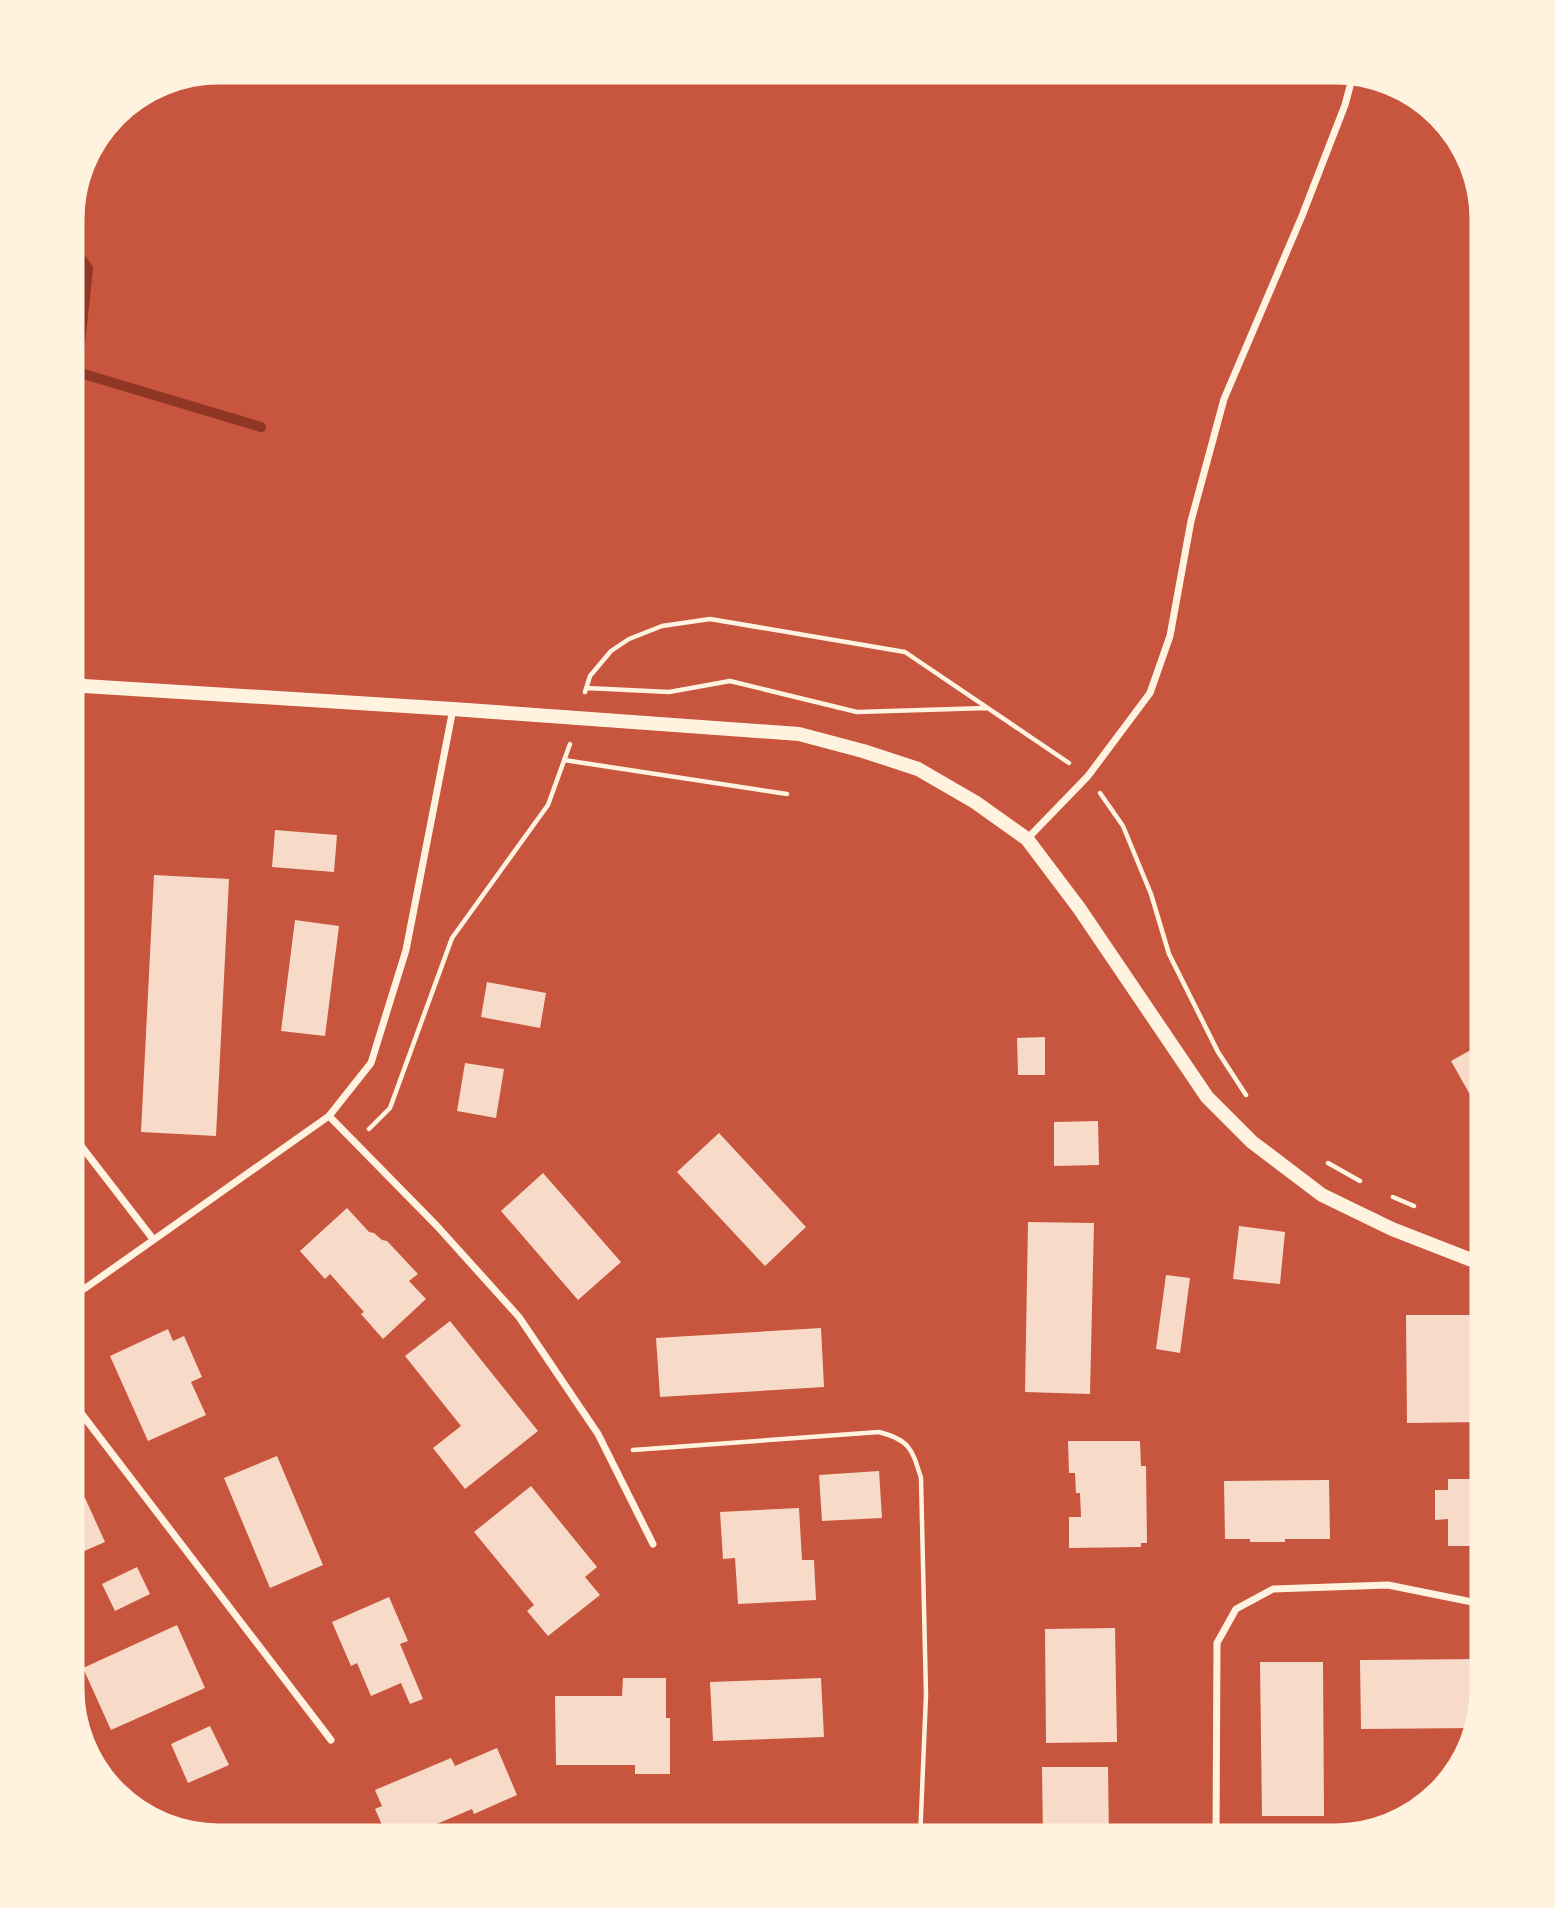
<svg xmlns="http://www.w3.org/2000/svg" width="1555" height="1908" font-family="Inter,sans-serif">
	<rect width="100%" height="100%" fill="#c8553d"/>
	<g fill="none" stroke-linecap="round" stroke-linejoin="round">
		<!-- stream -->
		<path stroke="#8f3625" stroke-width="10" d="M69,243L88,268L77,372L261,427
			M69,405L77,372"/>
	</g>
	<!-- building -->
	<path fill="#f7dbc8" d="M275,830L337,835L334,872L272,867Z
		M154,875L229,879L216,1136L141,1132Z
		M295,920L339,926L325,1036L281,1031Z
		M487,982L546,993L540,1028L481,1017Z
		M1045,1037V1075H1018L1017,1038Z
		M1487,1041V1092L1473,1100L1451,1061Z
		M465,1063L504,1069L496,1118L457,1111Z
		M1098,1121L1099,1165L1054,1166V1122Z
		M719,1133L806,1227L765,1266L677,1172Z
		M543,1173L621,1262L578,1300L501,1211Z
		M347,1208L369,1232L374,1233L382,1240L387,1241L418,1274L409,1281L426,1299L383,1339L361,1314L364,1312L330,1274L325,1279L300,1251Z
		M1028,1222L1094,1223L1090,1394L1025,1392Z
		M1239,1226L1285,1232L1280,1284L1233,1279Z
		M1166,1275L1190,1278L1180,1353L1156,1349Z
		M1406,1315H1482L1484,1422L1407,1423Z
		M450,1321L538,1431L465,1489L433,1448L461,1426L405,1356Z
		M821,1328L824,1387L660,1397L656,1338Z
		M168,1329L173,1341L184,1336L202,1377L191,1382L206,1415L148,1441L110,1356Z
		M1068,1441H1140L1141,1466H1146L1147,1543H1141V1547L1069,1548V1517H1081L1080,1493H1076L1075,1473H1069Z
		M277,1456L323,1565L270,1588L224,1478Z
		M879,1471L882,1518L822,1521L819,1475Z
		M1487,1471V1546H1448V1519L1435,1520V1490H1448V1479H1474V1472Z
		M1329,1480L1330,1539H1285V1542H1250V1539H1225L1224,1481Z
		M531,1486L597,1567L585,1577L600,1595L548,1636L527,1611L534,1605L474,1532Z
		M85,1498L105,1542L68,1558V1506Z
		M799,1508L802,1560H814L816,1600L738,1604L735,1558L723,1559L720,1512Z
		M137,1567L150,1594L115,1611L102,1584Z
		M389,1597L408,1641L400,1644L423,1699L410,1704L401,1683L371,1696L357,1663L351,1666L332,1622Z
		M177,1625L205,1688L111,1730L83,1668Z
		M1115,1628L1117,1742L1046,1743L1045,1629Z
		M1485,1659L1486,1692L1476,1728L1361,1729L1360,1660Z
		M1260,1662H1323L1324,1816H1262Z
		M623,1678H666V1718H670V1774H635V1765H556L555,1696H622Z
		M821,1678L824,1737L713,1741L710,1682Z
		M210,1726L229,1765L188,1783L171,1744Z
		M497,1748L517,1795L474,1814L472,1809L432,1826L437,1840H406L405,1837L397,1840L390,1824L383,1827L375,1809L382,1806L375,1790L451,1758L455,1766Z
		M1042,1767H1108L1109,1840H1043Z
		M1267,1834H1337V1839L1268,1840Z"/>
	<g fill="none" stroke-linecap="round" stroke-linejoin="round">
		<!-- path -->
		<path stroke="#fff3e0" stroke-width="4.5" d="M586,688L669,692L730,681L857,712L987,708
			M585,692L590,676L611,651L629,639L662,626L710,619L905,652L1069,763
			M564,760L787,794
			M1100,793L1123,826L1151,894L1169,954L1218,1052L1246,1095
			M369,1129L390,1108L452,938L548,805L570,744
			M1328,1163L1360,1181
			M1393,1197L1414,1206
			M633,1450L879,1432C910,1440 912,1449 921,1478L926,1695L920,1840"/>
		<!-- minor -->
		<path stroke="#fff3e0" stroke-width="7" d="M1027,839L1088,776L1150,693L1170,636L1191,521L1224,399L1302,216L1345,105L1354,71
			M329,1116L437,1226L519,1317L598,1434L653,1544
			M68,1129L153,1239
			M68,1294L84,1289L329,1116L371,1063L406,950L453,709
			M68,1396L331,1740
			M1216,1840L1217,1643L1236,1609L1273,1589L1388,1585L1487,1605"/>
		<!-- secondary -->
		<path stroke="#fff3e0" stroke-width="14" d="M68,685L453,709L799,734L863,751L918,769L975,802L1027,839L1079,908L1207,1097L1252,1142L1322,1195L1392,1229L1469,1259L1487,1262"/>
	</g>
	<!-- crop -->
	<path d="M0 0H1555V1908H0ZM219 80H1335A139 139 0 0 1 1474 219V1689A139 139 0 0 1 1335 1828H219A139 139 0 0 1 80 1689V219A139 139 0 0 1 219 80Z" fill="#fff3e0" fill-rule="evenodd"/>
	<path fill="none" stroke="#fff3e0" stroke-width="9" d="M219 80H1335A139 139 0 0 1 1474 219V1689A139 139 0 0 1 1335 1828H219A139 139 0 0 1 80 1689V219A139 139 0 0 1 219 80Z"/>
</svg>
